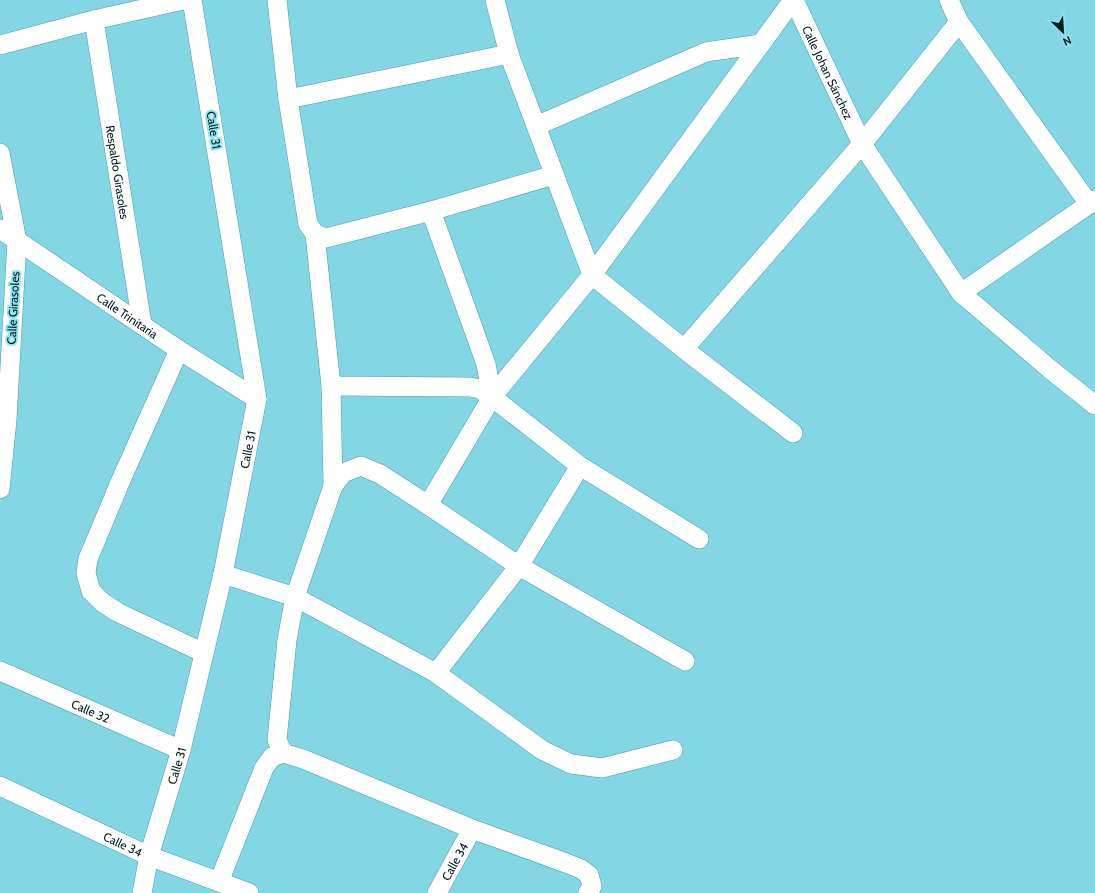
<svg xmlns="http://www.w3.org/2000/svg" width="1095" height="893" font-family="Cabin,sans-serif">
	<rect width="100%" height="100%" fill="#83d7e4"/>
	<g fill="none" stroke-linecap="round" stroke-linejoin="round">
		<defs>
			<g id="street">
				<path d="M277,0L288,99L308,224L315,234L326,238L431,211L554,175"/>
				<path d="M495,0L509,54L592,275L684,349L793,433"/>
				<path id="s1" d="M794,0L862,144L961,293L1051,370L1095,405"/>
				<path d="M949,0L959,22L1089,204"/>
				<path id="s2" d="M94,20L142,324"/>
				<path d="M0,45L94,20L183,0"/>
				<path d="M288,99L509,54"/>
				<path d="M536,126L706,52L761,44"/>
				<path d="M0,153L17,241L7,420L0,489"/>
				<path id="s3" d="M0,229L179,350L257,399"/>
				<path d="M315,234L331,386L333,486"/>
				<path d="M961,293L1095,200"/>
				<path d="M684,349L862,144L959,22"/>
				<path d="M179,350L121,480L88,559L86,573L91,591L102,602L117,612L204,653"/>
				<path d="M331,386L470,387L480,389L492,397"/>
				<path d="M428,505L492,397L486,364L431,211"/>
				<path d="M699,539L580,466L492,397L592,275L793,0"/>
				<path d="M223,574L295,597L436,673L542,750L571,764L602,768L673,750"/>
				<path id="s4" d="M0,671L181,750"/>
				<path d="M436,673L519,566L580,466"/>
				<path d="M283,753L277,740L287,640L295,597L333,486L343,473L361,466L380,474L428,505L519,566L685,661"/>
				<path id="s5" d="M0,786L149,856L249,893"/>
				<path d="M219,882L264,768L272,757L283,753L303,759L472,829L566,863L581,869L589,875L592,886L588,893"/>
				<path id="s6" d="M142,893L149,856L181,750L223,574L257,399L192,0"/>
				<path id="s7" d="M437,893L472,829"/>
			</g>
		</defs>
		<!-- street casing -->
		<use href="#street" stroke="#489daa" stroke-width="20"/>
		<!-- street -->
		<use href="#street" stroke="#fff" stroke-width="19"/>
	</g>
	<g text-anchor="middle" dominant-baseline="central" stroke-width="4" stroke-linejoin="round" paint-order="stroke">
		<!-- street labels -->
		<g font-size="12" fill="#011a1e" stroke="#90e4f1">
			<text stroke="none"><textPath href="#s1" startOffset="80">Calle Johan Sánchez</textPath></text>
			<text transform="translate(214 130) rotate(81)">Calle 31</text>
			<text stroke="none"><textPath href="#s2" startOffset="154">Respaldo Girasoles</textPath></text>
			<text transform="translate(13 308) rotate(-87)">Calle Girasoles</text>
			<text stroke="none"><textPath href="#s3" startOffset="154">Calle Trinitaria</textPath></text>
			<text stroke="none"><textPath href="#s6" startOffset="456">Calle 31</textPath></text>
			<text stroke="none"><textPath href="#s4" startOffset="99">Calle 32</textPath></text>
			<text stroke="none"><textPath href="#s6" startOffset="132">Calle 31</textPath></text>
			<text stroke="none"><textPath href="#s5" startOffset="136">Calle 34</textPath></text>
			<text stroke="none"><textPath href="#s7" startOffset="36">Calle 34</textPath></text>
		</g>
	</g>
	<!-- north arrow -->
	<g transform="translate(1063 32) rotate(155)" stroke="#90e4f1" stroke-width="3" paint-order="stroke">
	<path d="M0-3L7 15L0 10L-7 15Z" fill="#011a1e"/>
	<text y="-6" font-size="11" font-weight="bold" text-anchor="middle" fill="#011a1e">N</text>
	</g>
</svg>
